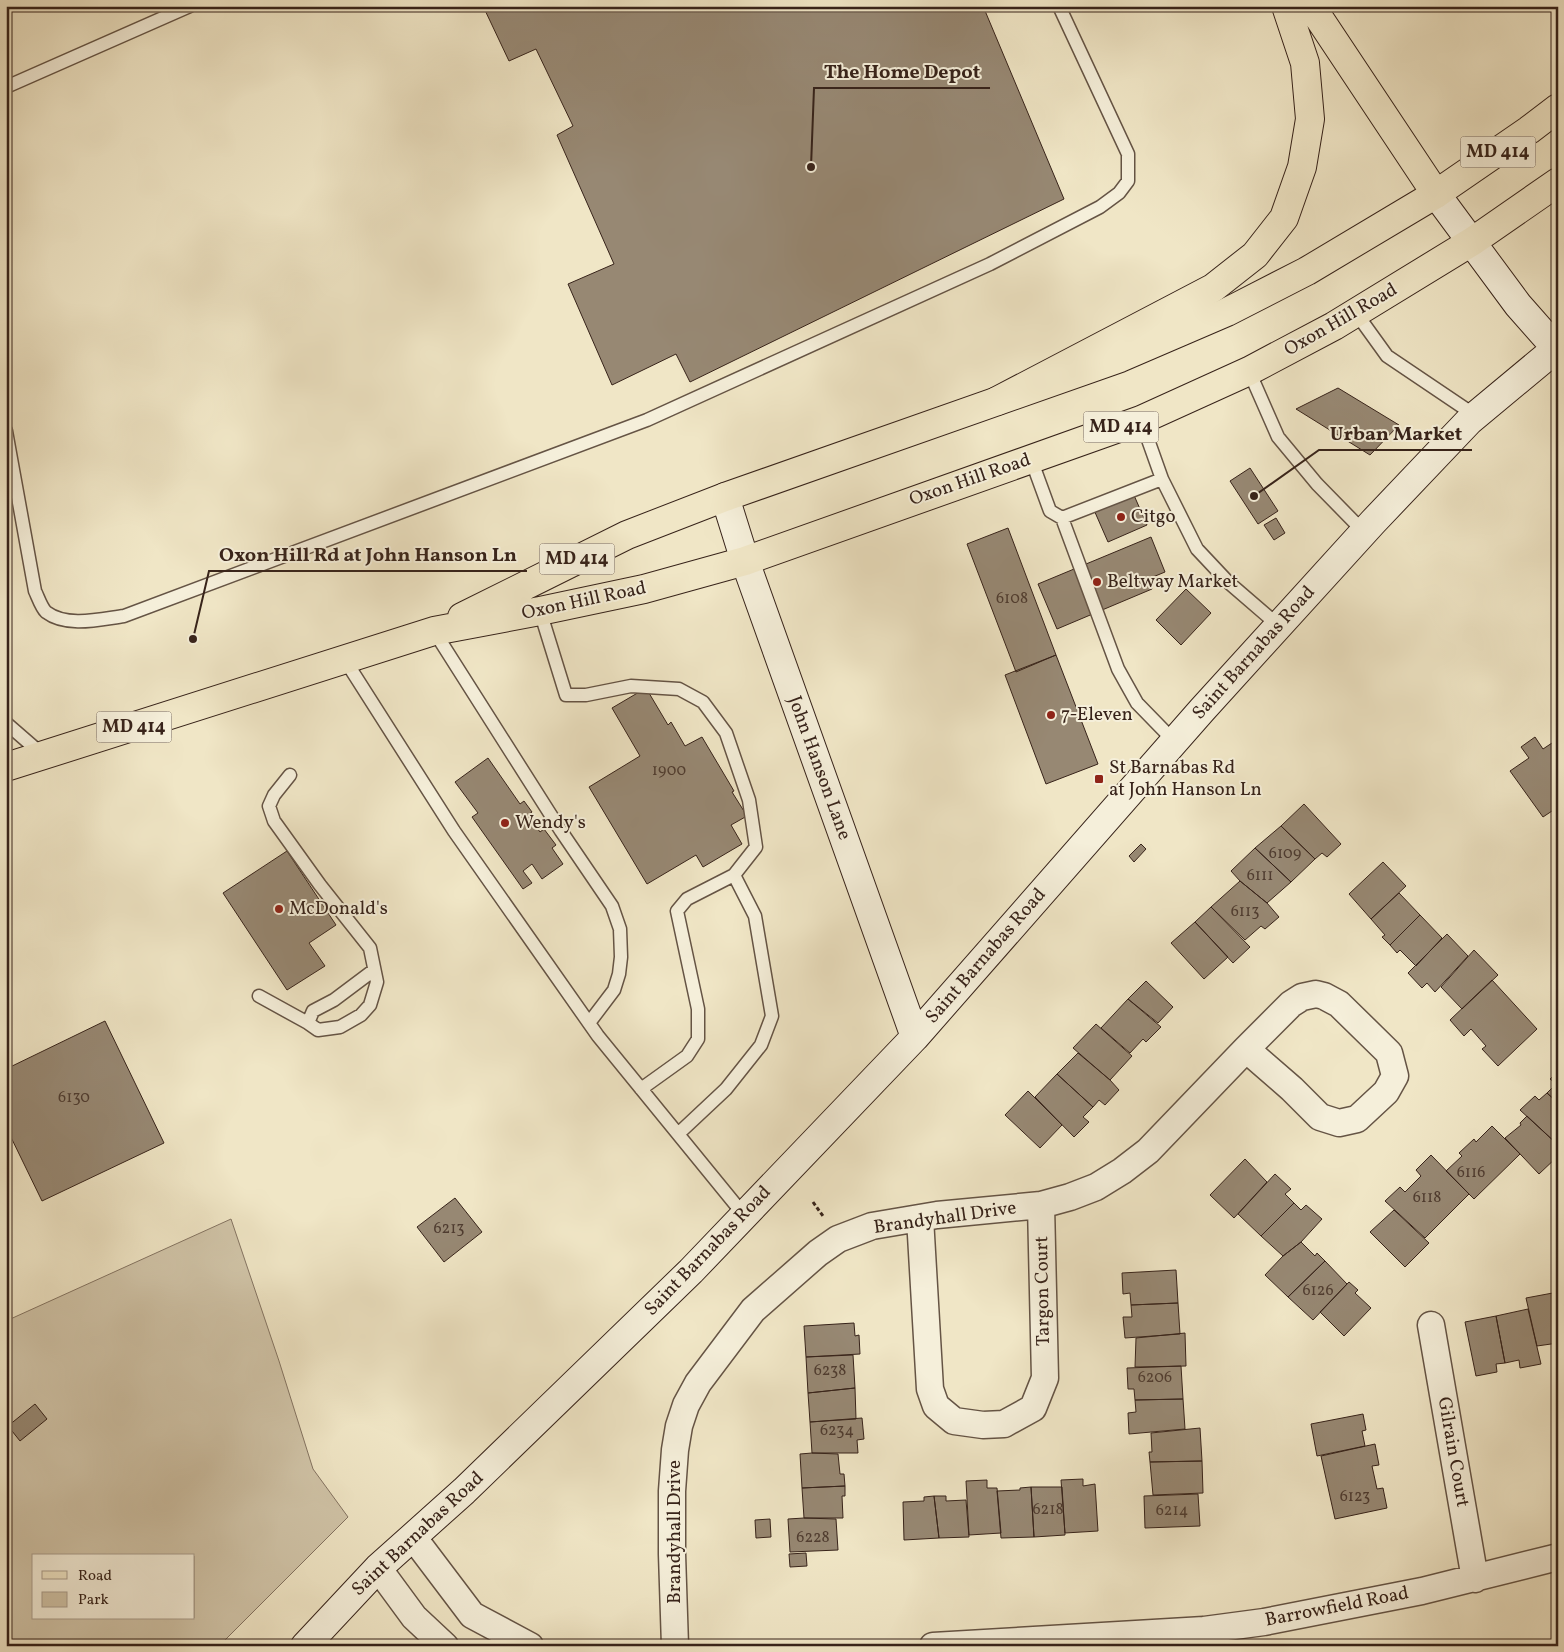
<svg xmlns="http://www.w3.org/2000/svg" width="1564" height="1652" font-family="Vollkorn,serif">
	<rect width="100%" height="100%" fill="#f0e6c6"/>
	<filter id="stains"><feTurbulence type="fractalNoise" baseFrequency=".004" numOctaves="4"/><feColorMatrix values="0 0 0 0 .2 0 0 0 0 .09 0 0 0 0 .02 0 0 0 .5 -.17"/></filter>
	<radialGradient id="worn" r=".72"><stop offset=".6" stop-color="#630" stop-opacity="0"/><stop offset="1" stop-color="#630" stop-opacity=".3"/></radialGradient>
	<!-- green -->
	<path fill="#d1c5a9" stroke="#847462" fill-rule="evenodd" d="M231,1219L279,1361L313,1469L348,1517L219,1646H6V1321ZM34,1556H194V1618H34Z"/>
	<!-- building -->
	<path fill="#978873" stroke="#37231a" d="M483,6H983L1064,199L690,382L676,354L612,385L568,284L614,264L557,135L573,126L536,49L509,61Z
		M1338,388L1399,425L1370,455L1296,409Z
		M1250,468L1278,511L1258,524L1230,481Z
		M1133,493L1147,525L1108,542L1094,510Z
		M1276,518L1285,533L1274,540L1264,525Z
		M1008,528L1056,655L1016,672L967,544Z
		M1151,537L1165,572L1148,579L1152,589L1057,629L1038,584Z
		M1186,589L1211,613L1181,645L1156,620Z
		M1056,655L1098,764L1046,784L1005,675Z
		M646,688L668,725L671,722L685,746L702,737L734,791L732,792L747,816L731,825L742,844L703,867L696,855L647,884L589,787L640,756L612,708Z
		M1535,737L1543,749L1558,739V807L1543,817L1510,771L1529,758L1521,747Z
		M488,758L520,804L524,801L532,812L528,815L540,832L544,829L556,845L552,848L563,864L542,879L532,864L523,871L532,883L523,889L472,817L478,813L455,782Z
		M1304,804L1341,844L1327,857L1322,853L1315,859L1281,826Z
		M1281,826L1315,859L1291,882L1255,848Z
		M1141,844L1146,849L1134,862L1129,856Z
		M1255,848L1291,882L1267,903L1240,881L1231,871Z
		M287,851L336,925L309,943L325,966L287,990L223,893Z
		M1383,862L1406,886L1371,919L1349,894Z
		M1240,881L1267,903L1279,917L1265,929L1261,926L1245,940L1211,907Z
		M1399,893L1420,915L1390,945L1382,937L1385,935L1371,919Z
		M1211,907L1250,947L1233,963L1195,922Z
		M1420,915L1442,938L1416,966L1400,950L1397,953L1390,945Z
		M1195,922L1228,957L1204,979L1171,943Z
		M1447,934L1468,956L1435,992L1427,983L1422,988L1408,973Z
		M1474,950L1498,975L1462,1009L1441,987Z
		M1492,980L1537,1029L1498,1066L1482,1049L1486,1046L1471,1029L1464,1036L1450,1020Z
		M1146,981L1173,1007L1158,1023L1128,999Z
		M1128,999L1161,1027L1146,1042L1143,1039L1130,1053L1101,1028Z
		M105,1021L164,1143L42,1201L6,1127V1069Z
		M1096,1024L1132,1056L1110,1080L1073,1048Z
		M1078,1053L1110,1080L1119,1090L1105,1105L1099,1100L1093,1107L1057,1074Z
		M1558,1071V1103L1547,1093L1556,1084L1550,1079Z
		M1057,1074L1093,1107L1083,1117L1089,1122L1074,1137L1035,1097Z
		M1028,1091L1062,1125L1040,1148L1005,1115Z
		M1547,1093L1558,1103V1145L1520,1110L1535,1096L1539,1100Z
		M1527,1116L1558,1145V1156L1539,1174L1505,1138L1521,1125L1520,1123Z
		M1492,1126L1520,1154L1474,1199L1446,1171L1462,1156L1459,1153L1474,1139L1476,1142Z
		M1431,1155L1469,1194L1425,1238L1385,1201L1400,1187L1405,1192L1421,1176L1416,1170Z
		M1245,1159L1267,1182L1234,1218L1210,1195Z
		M1275,1174L1291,1189L1285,1194L1294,1203L1261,1236L1238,1214Z
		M455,1198L482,1232L444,1262L417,1227Z
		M1294,1203L1301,1210L1306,1205L1322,1219L1301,1242L1283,1256L1261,1236Z
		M1394,1210L1429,1243L1405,1267L1370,1232Z
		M1301,1242L1315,1256L1317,1253L1325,1261L1288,1297L1265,1275L1283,1256Z
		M1325,1261L1347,1284L1313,1320L1288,1297Z
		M1176,1270L1178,1303L1131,1305L1130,1293L1123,1294L1122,1273Z
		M1349,1282L1358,1290L1355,1293L1371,1308L1344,1336L1320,1312Z
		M1558,1292V1343L1537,1346L1526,1298Z
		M1178,1303L1180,1334L1125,1338L1123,1317H1132L1131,1305Z
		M1528,1309L1541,1364L1520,1368L1519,1360L1505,1363L1496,1316Z
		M1496,1316L1505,1363L1496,1364L1497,1372L1476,1376L1465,1322Z
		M854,1323L855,1336L859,1335L860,1354L806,1357L804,1326Z
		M1185,1333L1186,1366L1135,1367L1136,1338Z
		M853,1355L855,1388L808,1393L806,1357Z
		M1181,1366L1183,1399L1135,1400L1134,1389H1128L1127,1368Z
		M855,1388L856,1419L810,1422L808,1393Z
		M1183,1399L1185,1429L1129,1434L1128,1413L1136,1412L1135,1400Z
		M35,1404L47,1419L20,1441L8,1426Z
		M1363,1414L1366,1430L1362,1431L1365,1446L1317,1456L1311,1424Z
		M862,1418L864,1439L857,1440L858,1453H812L810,1422Z
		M1200,1428L1202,1461L1150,1462L1149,1452H1152L1151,1433Z
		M1375,1444L1379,1465L1372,1466L1377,1489L1383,1488L1387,1508L1335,1519L1321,1456Z
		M812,1453L838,1454L840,1474H844L845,1486L802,1488L800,1454Z
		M1202,1461L1203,1493L1153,1495L1150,1462Z
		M1083,1479V1486L1095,1484L1098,1531L1065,1533L1061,1480Z
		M987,1480V1488H997L1001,1533L969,1535L966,1481Z
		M845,1486V1496H842L843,1518H804L802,1488Z
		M1031,1487H1062L1065,1535L1034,1537Z
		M1031,1487L1034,1537L1001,1538L997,1491L1020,1490V1488Z
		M1198,1494L1200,1526L1145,1528L1144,1496Z
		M934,1496L939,1538L904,1540L903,1502L924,1501V1497Z
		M934,1496H946V1501L966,1500L969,1537L939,1538Z
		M804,1518L836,1519L838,1550L790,1552L788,1519Z
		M770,1519L771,1537L756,1538L755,1520Z
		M806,1553L807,1566L790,1567L789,1554Z"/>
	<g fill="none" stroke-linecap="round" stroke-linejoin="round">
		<defs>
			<path id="service" d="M6,87L190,6
				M1356,313L1387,356L1476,416
				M1249,371L1278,437L1317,484L1364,532
				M6,431L35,591C38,597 41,607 46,612C67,628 101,619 124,616L647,420L990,264L1100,207L1119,193L1128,181V154L1059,6
				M1031,459L1050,511L1062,518L1162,479L1141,420
				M1162,479L1197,549L1228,582L1279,626
				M1062,518L1118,669L1137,703L1175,742
				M540,611L566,695H586L631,686L679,689L703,702L726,733L749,800L756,847L734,875
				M434,631L561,831L612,906L620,929L621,957L619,974L614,990L589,1023
				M345,660L454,831L598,1036L744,1215
				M6,723L44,756
				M259,996L308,1023L318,1030L340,1027L361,1015L370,1005L377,982L370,948L320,885L274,821L269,806L274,795L290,775
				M308,1023L313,1011L334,1000L374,970
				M641,1089L687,1056L698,1039V1009L677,911L687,899L734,875L755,916L772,1016L761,1045L726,1089L678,1134"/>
			<path id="minor" d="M920,1218L930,1389L936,1406L954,1421L983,1425L1004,1424L1033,1408L1045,1378L1041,1205
				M1431,1325L1475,1579
				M413,1537L472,1615L530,1646
				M378,1568L414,1617L445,1646
				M675,1646L672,1554V1491L675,1450L679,1426L686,1405L698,1383L753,1310L818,1253L838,1239L872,1226L937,1215L1041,1205L1070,1197L1096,1187L1122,1171L1148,1151L1246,1049L1291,1004L1302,997L1316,994L1324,996L1339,1004L1389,1053L1395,1076L1386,1092L1357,1119L1339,1123L1320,1117L1292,1089L1246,1049
				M933,1646L1204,1630L1264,1622L1422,1591L1558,1557"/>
			<path id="secondary" d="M1436,194L1518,305L1556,348
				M725,497L745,561L915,1037
				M305,1646L378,1568L464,1491L691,1271L915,1037L1202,710L1373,522L1469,421L1558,347"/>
			<path id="primary" d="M462,617L627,535L725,497L1120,358L1227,312L1307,271L1436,194L1529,130L1558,108
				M6,767L434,631L540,611L644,589L745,561L1141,420L1249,371L1334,326L1473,241L1558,182"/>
			<path id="motorway" d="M1311,6L1436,194
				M997,401L1213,288L1255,255L1284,218L1302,167L1310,119L1305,63L1286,6"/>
		</defs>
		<!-- service casing -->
		<use href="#service" stroke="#655445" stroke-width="15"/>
		<!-- minor casing -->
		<use href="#minor" stroke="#655445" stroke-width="29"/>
		<!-- secondary casing -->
		<use href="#secondary" stroke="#37231a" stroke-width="30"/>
		<!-- primary casing -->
		<use href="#primary" stroke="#37231a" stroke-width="30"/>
		<!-- motorway casing -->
		<use href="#motorway" stroke="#37231a" stroke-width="30"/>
		<!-- path -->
		<path stroke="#37231a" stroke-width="3" stroke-dasharray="4 2.5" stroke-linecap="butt" d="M813,1202L823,1216"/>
		<!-- service -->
		<use href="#service" stroke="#f5efda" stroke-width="12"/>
		<!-- minor -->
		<use href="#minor" stroke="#f5efda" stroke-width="26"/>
		<!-- secondary -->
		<use href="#secondary" stroke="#f5efda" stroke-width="28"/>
		<!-- primary -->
		<use href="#primary" stroke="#f0e6c6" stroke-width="28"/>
		<!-- motorway -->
		<use href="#motorway" stroke="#f0e6c6" stroke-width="28"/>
	</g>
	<!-- markers -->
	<g fill="#8f2418" stroke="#f5efda" stroke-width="2">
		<circle cx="1121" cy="517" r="5"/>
		<circle cx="1097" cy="582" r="5"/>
		<circle cx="1051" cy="715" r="5"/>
		<rect x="1094" y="774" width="10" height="10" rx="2.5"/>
		<circle cx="505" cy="823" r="5"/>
		<circle cx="279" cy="909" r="5"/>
	</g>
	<g text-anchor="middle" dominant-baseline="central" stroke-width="4" stroke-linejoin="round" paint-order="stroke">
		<!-- number labels -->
		<g font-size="16" fill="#4f3c30">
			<text x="1012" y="599">6108</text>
			<text x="669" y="771">1900</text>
			<text x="1285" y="854">6109</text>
			<text x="1260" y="876">6111</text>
			<text x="1245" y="912">6113</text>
			<text x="74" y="1098">6130</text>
			<text x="1471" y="1173">6116</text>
			<text x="1427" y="1198">6118</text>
			<text x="449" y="1229">6213</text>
			<text x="1318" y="1291">6126</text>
			<text x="830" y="1371">6238</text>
			<text x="1155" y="1378">6206</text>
			<text x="837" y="1431">6234</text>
			<text x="1355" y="1497">6123</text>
			<text x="1048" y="1510">6218</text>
			<text x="1172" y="1511">6214</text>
			<text x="813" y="1538">6228</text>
		</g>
		<!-- shield labels -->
		<g fill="#f5efda" stroke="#706054" stroke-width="1">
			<rect x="1460.5" y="136.5" width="75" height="31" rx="4"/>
			<rect x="1083.5" y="411.5" width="75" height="31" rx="4"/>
			<rect x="539.5" y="543.5" width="75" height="31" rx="4"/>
			<rect x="96.5" y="711.5" width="75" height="31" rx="4"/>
		</g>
		<g font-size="18" font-weight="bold" fill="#37231a">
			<text x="1498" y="152">MD 414</text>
			<text x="1121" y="427">MD 414</text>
			<text x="577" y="559">MD 414</text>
			<text x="134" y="727">MD 414</text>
		</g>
		<!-- street labels -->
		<g font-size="19" fill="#37231a" stroke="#f5efda">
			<text transform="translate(1341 320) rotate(-30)">Oxon Hill Road</text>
			<text transform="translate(970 480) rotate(-19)">Oxon Hill Road</text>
			<text transform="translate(584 601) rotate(-12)">Oxon Hill Road</text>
			<text transform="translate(1254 653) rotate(-48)">Saint Barnabas Road</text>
			<text transform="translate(819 768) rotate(70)">John Hanson Lane</text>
			<text transform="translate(986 956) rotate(-49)">Saint Barnabas Road</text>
			<text transform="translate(945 1218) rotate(-8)">Brandyhall Drive</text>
			<text transform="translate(708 1251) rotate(-46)">Saint Barnabas Road</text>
			<text transform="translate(1043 1291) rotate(-91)">Targon Court</text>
			<text transform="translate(1453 1452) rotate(80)">Gilrain Court</text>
			<text transform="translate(675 1532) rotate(-90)">Brandyhall Drive</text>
			<text transform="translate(418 1534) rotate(-43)">Saint Barnabas Road</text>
			<text transform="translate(1337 1607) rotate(-11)">Barrowfield Road</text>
		</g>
		<!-- poi labels -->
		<g font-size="19" fill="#37231a" stroke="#f5efda" text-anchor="start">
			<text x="1131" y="517">Citgo</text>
			<text x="1107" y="582">Beltway Market</text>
			<text x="1061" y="715">7-Eleven</text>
			<text x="1109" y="768">St Barnabas Rd<tspan x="1109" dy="22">at John Hanson Ln</tspan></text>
			<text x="515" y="823">Wendy's</text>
			<text x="289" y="909">McDonald's</text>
		</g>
	</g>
	<!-- callouts -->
	<path fill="none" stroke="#37231a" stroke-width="2" d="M811 167L814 88H990M1254 496L1319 450H1472M193 639L209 571H527"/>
	<g fill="#37231a" stroke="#f5efda" stroke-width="2">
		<circle cx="811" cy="167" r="5"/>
		<circle cx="1254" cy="496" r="5"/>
		<circle cx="193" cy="639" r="5"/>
	</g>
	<g font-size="20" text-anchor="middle" font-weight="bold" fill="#37231a" stroke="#f5efda" stroke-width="4" stroke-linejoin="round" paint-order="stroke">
		<text x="902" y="78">The Home Depot</text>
		<text x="1396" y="440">Urban Market</text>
		<text x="368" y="561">Oxon Hill Rd at John Hanson Ln</text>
	</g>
	<!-- margin -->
	<rect width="1564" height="1652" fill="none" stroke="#f0e6c6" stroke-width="25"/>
	<rect x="8" y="8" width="1549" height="1637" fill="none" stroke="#37231a" stroke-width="2.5"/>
	<rect x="12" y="12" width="1539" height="1627" fill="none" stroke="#37231a"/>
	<!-- legend -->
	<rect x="32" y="1554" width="162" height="65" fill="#f5efda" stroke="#a99d8d"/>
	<rect x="42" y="1571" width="25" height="8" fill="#f0e6c6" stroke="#a99d8d"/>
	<text x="78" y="1580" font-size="15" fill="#37231a">Road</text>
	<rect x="42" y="1592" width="25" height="15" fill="#d1c5a9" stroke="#a99d8d"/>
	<text x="78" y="1604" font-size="15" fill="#37231a">Park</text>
	<rect width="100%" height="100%" filter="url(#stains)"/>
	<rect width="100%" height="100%" fill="url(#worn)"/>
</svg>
